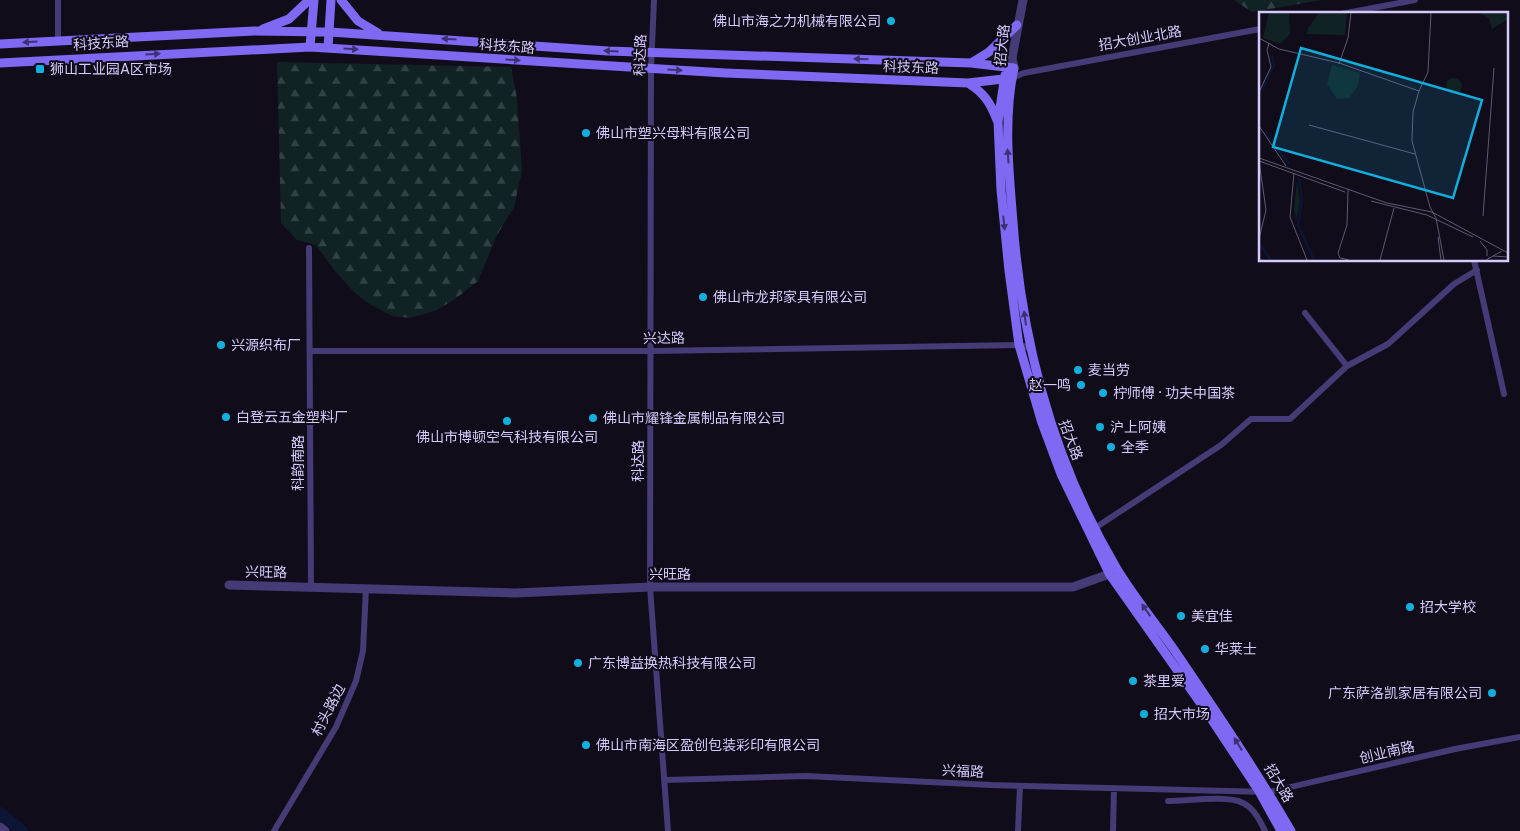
<svg xmlns="http://www.w3.org/2000/svg" width="1520" height="831" font-family="'Public Sans','Noto Sans SC',sans-serif">
	<defs>
		<pattern id="forest-firs" width="22" height="20" patternUnits="userSpaceOnUse" patternTransform="scale(1.25)"><rect width="22" height="20" fill="#102224"/><path d="M5 1l3.5 6h-7zM16 11l3.5 6h-7z" fill="#324145"/></pattern>
	</defs>
	<rect width="100%" height="100%" fill="#110c1a"/>
	<!-- forest -->
	<path fill="url(#forest-firs)" d="M1234,0H1322L1252,12Z
		M277,62L511,67L517,98L522,171L514,207L497,235L478,281L455,299L435,311L410,318L392,316L366,302L354,292L334,270L316,245L297,240L281,223Z"/>
	<g fill="none" stroke-linecap="round" stroke-linejoin="round">
		<!-- river -->
		<path stroke="#0c1534" stroke-width="12" d="M0,813L22,831"/>
		<!-- minor -->
		<path stroke="#453b76" stroke-width="6" d="M654,0L651,69L650,587L668,831
			M1341,14L1415,0
			M58,40V0
			M1012,78L1024,73L1260,29
			M309,248L311,587
			M1474,260L1504,394
			M1305,313L1347,366
			M310,351H651L1019,345L1030,348
			M1095,528L1221,445L1251,419H1290L1347,366L1388,344L1454,284L1477,270
			M665,780L806,776L991,785L1269,792L1455,749L1520,737
			M1168,801C1188,801 1227,795 1243,803C1254,808 1260,821 1265,831
			M274,831L336,727L356,681L363,651L366,588
			M1018,831L1020,786
			M1113,831L1114,788"/>
		<!-- tertiary -->
		<path stroke="#453b76" stroke-width="9" d="M1014,68L1012,58L1023,0
			M229,585L515,593L650,587H1073L1115,572
			M0,827L5,831"/>
		<!-- secondary -->
		<path stroke="#7f69f3" stroke-width="9" d="M341,0L358,21L378,33
			M263,29L289,19L309,0
			M0,44L254,31L330,32L608,51L971,63L1014,68C1003,119 1009,171 1013,222C1022,345 1054,463 1117,569C1134,597 1156,624 1175,651C1215,710 1255,769 1291,831
			M310,47L314,0
			M328,48L331,0
			M0,63L310,47L725,73L968,83L1012,78
			M971,63L989,52L1017,25
			M1005,75L998,122L1001,190L1009,271L1019,345L1042,423L1061,474L1110,575L1206,711L1259,791L1281,831
			M968,83C984,93 990,102 997,120"/>
	</g>
	<!-- one-way arrows -->
	<defs><path id="oneway-solid" d="M-6-.8H1V-3.2L6.5 0L1 3.2V.8H-6Z" transform="scale(1.25)"/></defs>
	<g fill="#3d3171">
		<use href="#oneway-solid" transform="translate(449 39) rotate(-176)"/>
		<use href="#oneway-solid" transform="translate(30 42) rotate(176)"/>
		<use href="#oneway-solid" transform="translate(351 49) rotate(4)"/>
		<use href="#oneway-solid" transform="translate(611 51) rotate(-177)"/>
		<use href="#oneway-solid" transform="translate(153 54) rotate(-4)"/>
		<use href="#oneway-solid" transform="translate(861 59) rotate(-178)"/>
		<use href="#oneway-solid" transform="translate(513 60) rotate(4)"/>
		<use href="#oneway-solid" transform="translate(675 70) rotate(3)"/>
		<use href="#oneway-solid" transform="translate(1008 156) rotate(-94)"/>
		<use href="#oneway-solid" transform="translate(1004 223) rotate(84)"/>
		<use href="#oneway-solid" transform="translate(1025 318) rotate(-98)"/>
		<use href="#oneway-solid" transform="translate(1146 610) rotate(-125)"/>
		<use href="#oneway-solid" transform="translate(1238 744) rotate(-122)"/>
	</g>
	<!-- markers -->
	<g fill="#12aede" stroke="#110c1a" stroke-width="2">
		<circle cx="891" cy="21" r="5"/>
		<rect x="35" y="64" width="10" height="10" rx="2.5"/>
		<circle cx="586" cy="133" r="5"/>
		<circle cx="703" cy="297" r="5"/>
		<circle cx="221" cy="345" r="5"/>
		<circle cx="1078" cy="370" r="5"/>
		<circle cx="1081" cy="385" r="5"/>
		<circle cx="1103" cy="393" r="5"/>
		<circle cx="226" cy="417" r="5"/>
		<circle cx="593" cy="418" r="5"/>
		<circle cx="507" cy="421" r="5"/>
		<circle cx="1100" cy="427" r="5"/>
		<circle cx="1111" cy="447" r="5"/>
		<circle cx="1410" cy="607" r="5"/>
		<circle cx="1181" cy="616" r="5"/>
		<circle cx="1205" cy="649" r="5"/>
		<circle cx="578" cy="663" r="5"/>
		<circle cx="1133" cy="681" r="5"/>
		<circle cx="1492" cy="693" r="5"/>
		<circle cx="1144" cy="714" r="5"/>
		<circle cx="586" cy="745" r="5"/>
	</g>
	<g text-anchor="middle" dominant-baseline="central" stroke-width="4" stroke-linejoin="round" paint-order="stroke">
		<!-- poi labels -->
		<g font-size="14" fill="#d6cafb" stroke="#110c1a" text-anchor="start">
			<text x="881" y="21" text-anchor="end">佛山市海之力机械有限公司</text>
			<text x="50" y="69">狮山工业园A区市场</text>
			<text x="596" y="133">佛山市塑兴母料有限公司</text>
			<text x="713" y="297">佛山市龙邦家具有限公司</text>
			<text x="231" y="345">兴源织布厂</text>
			<text x="1088" y="370">麦当劳</text>
			<text x="1071" y="385" text-anchor="end">赵一鸣</text>
			<text x="1113" y="393">柠师傅 · 功夫中国茶</text>
			<text x="236" y="417">白登云五金塑料厂</text>
			<text x="603" y="418">佛山市耀锋金属制品有限公司</text>
			<text x="1110" y="427">沪上阿姨</text>
			<text x="507" y="437" text-anchor="middle">佛山市博顿空气科技有限公司</text>
			<text x="1121" y="447">全季</text>
			<text x="1420" y="607">招大学校</text>
			<text x="1191" y="616">美宜佳</text>
			<text x="1215" y="649">华莱士</text>
			<text x="588" y="663">广东博益换热科技有限公司</text>
			<text x="1143" y="681">茶里爱</text>
			<text x="1482" y="693" text-anchor="end">广东萨洛凯家居有限公司</text>
			<text x="1154" y="714">招大市场</text>
			<text x="596" y="745">佛山市南海区盈创包装彩印有限公司</text>
		</g>
		<!-- street labels -->
		<g font-size="14" fill="#d6cafb" stroke="#110c1a">
			<text transform="translate(1140 38) rotate(-10)">招大创业北路</text>
			<text transform="translate(101 43) rotate(-4)">科技东路</text>
			<text transform="translate(1002 45) rotate(-84)">招大路</text>
			<text transform="translate(507 46) rotate(4)">科技东路</text>
			<text transform="translate(640 55) rotate(-88)">科达路</text>
			<text transform="translate(911 67) rotate(2)">科技东路</text>
			<text transform="translate(664 338) rotate(-1)">兴达路</text>
			<text transform="translate(1071 440) rotate(70)">招大路</text>
			<text transform="translate(638 461) rotate(-90)">科达路</text>
			<text transform="translate(298 463) rotate(-90)">科韵南路</text>
			<text transform="translate(266 572) rotate(1)">兴旺路</text>
			<text x="670" y="574">兴旺路</text>
			<text transform="translate(328 710) rotate(-63)">村头路边</text>
			<text transform="translate(1387 752) rotate(-13)">创业南路</text>
			<text transform="translate(963 771) rotate(3)">兴福路</text>
			<text transform="translate(1279 783) rotate(59)">招大路</text>
		</g>
	</g>
	<!-- overview -->
	<g transform="translate(1259 12)">
		<rect width="249" height="249" fill="#110c1a"/>
		<path d="M38,169L41,190L37,208L35,197Z" fill="#102224"/>
		<path d="M10,1H30L31,22L21,32L4,26ZM60,1H88L86,23L48,22L49,16ZM221,1H249V7L233,17L230,6ZM73,53L101,61L99,74L90,86L78,87L68,72ZM187 74a8 8 0 1 1 16 0a8 8 0 1 1-16 0Z" fill="#102224"/>
		<path fill="none" stroke="#0c1534" stroke-width="2.5" d="M8,68L15,53L13,43M0,83L7,69M6,121L30,152M40,167L43,187L39,213L55,248M0,231L12,248"/>
		<path fill="none" stroke="#605874" stroke-width="1" d="M0,26L20,37L80,51L160,79L154,100L153,129L171,195L177,206L185,248M80,52L89,26L92,1M160,79L169,60L172,1M0,80L12,55L8,38L10,31M50,113L156,142M0,114L27,154M0,146L128,191L173,200L249,241M0,149L86,180M0,149L7,198L0,227M35,161L31,205L48,248M89,178L88,213L79,241L81,246L90,248M112,189L168,203L214,225M224,204L235,56M179,225L182,248M221,229L228,238V244M234,244L249,245M121,248L135,196M227,248L243,239"/>
		<path fill="#12aede" fill-opacity="0.15" stroke="#12aede" stroke-width="2.5" d="M42,36L223,88L194,186L14,135Z"/>
		<rect width="249" height="249" fill="none" stroke="#d6cafb" stroke-width="2.5"/>
	</g>
</svg>
